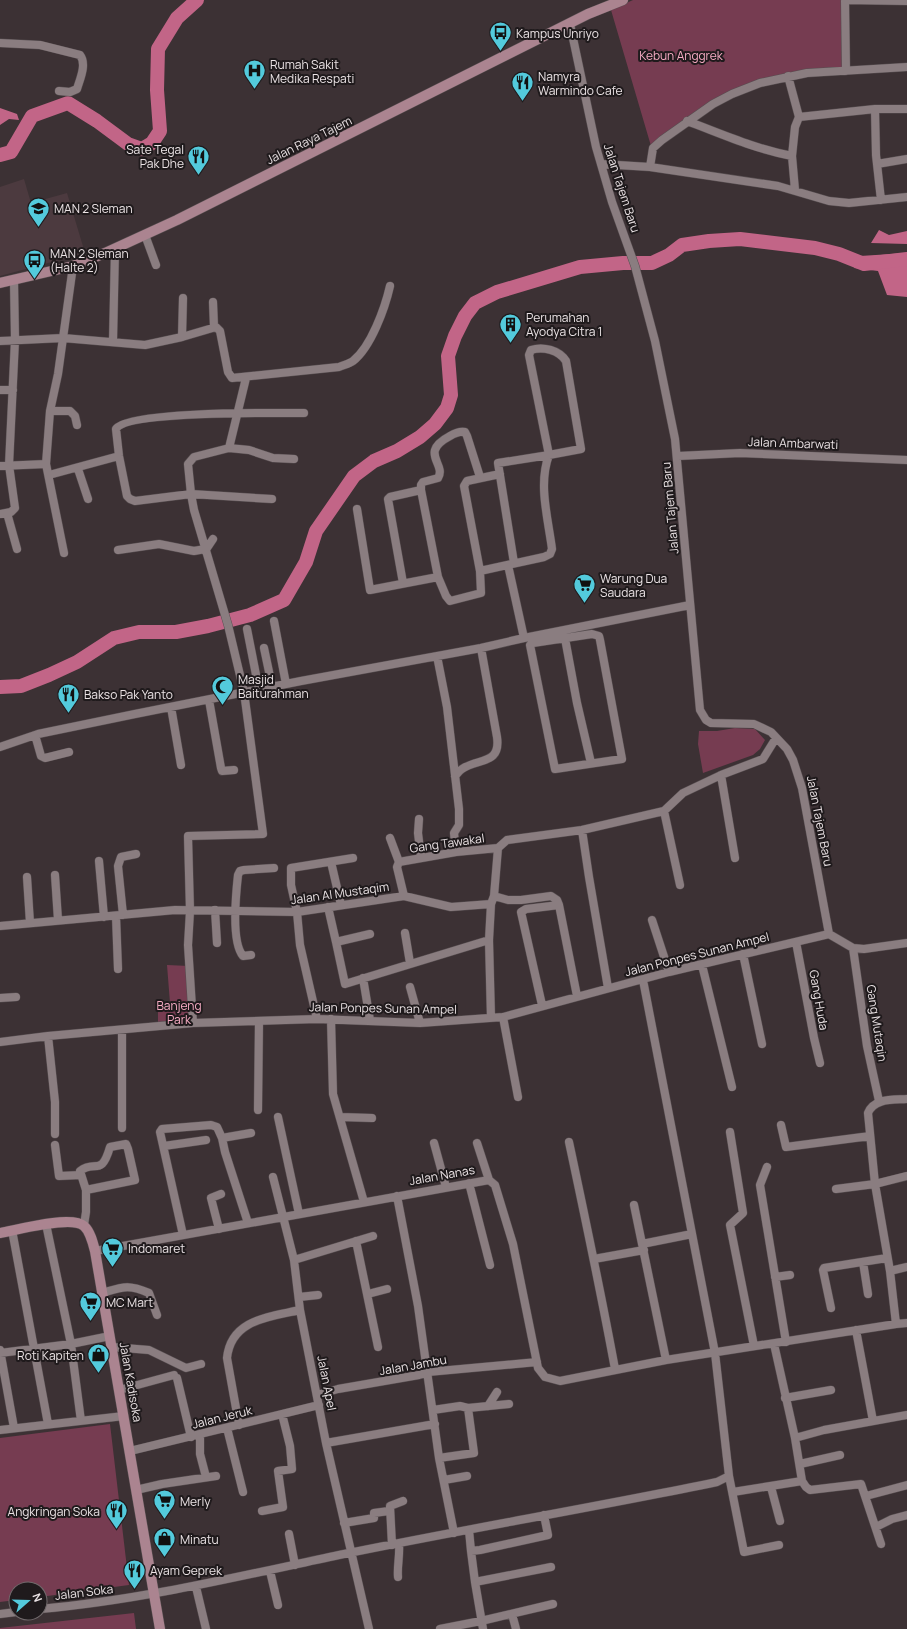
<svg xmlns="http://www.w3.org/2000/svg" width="907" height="1629" font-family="Manrope,sans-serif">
	<rect width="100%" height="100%" fill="#3c3134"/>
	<!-- built -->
	<path fill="#4c3a3f" d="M24,179L31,203L67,193L85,253L0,276V187Z"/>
	<!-- green -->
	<path fill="#763c51" d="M633,0H842L845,70L807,69L720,96L685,119L651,146L611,10Z
		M735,728L755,729L765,740L760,749L753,755L703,773L698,744L699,731H717Z
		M167,965L189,966L193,1023L158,1025V1004L170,1003Z
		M110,1424L129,1585L40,1597V1589H16V1600L0,1602V1438Z
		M134,1613L136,1629H0V1628Z"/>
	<!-- water -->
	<path fill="#c26587" d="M0,108L17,114L19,120L9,119L0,125Z
		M879,230L889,235L907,231V244L871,243Z
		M907,253V297L887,295L878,271L854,268L860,256Z"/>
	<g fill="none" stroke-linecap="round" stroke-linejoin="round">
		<!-- river -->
		<path stroke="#c26587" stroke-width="14" d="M0,155L11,152L32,116L68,103L97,121L128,144L142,149L152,143L160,131L157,90L158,49L177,18L197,0
			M0,687L21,686L49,675L77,662L114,638L139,632H176L208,626L250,615L284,600L306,562L316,531L354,476L374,461L397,451L420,437L435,424L447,408L451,395L448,356L455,336L465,316L475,303L497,292L580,267L623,263H652L669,255L682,245L709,241L740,239L815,248L839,254L864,264L907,259"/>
		<defs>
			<path id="street" d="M845,0L846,71
				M845,0L907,1
				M570,24L596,147L612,202L635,266L655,341L675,439L700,710L706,720L711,723L754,724L771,732L787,749L793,760L802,788L829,934
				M0,43L40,45L80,55C87,64 80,79 77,89L70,92L59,91
				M788,76L799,117L795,127L792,156L795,190
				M875,109L876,155L881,200
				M799,117L875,109H907
				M687,121C722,134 755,149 792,156
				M601,164L650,167L653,148L662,140L713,104L732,94L760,83L807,73L907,67
				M877,164L907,159
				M650,167L778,186L829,201L849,203L907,197
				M145,235L156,265
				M213,302L214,327
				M182,337L183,298
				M0,341L63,338L145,345L182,337L216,327L220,331L228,372L232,378L339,367C343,365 349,364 353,361C371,347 385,308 390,286
				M113,342L115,249
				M0,390H13
				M50,411H70L75,416L77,425
				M229,448L249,450L273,458L294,459
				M678,456L740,453L907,460
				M0,466L46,464
				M78,469L88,499
				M49,475L119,456
				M421,490L438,577
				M272,499L191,494L135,501L130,499L127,496L119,456L116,429C126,411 278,413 304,413
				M357,509L370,590L438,577L446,596L450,601L481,593L480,571L544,557L550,554L552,549C548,518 538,484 549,455L581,449L566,361C559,350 543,346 531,350L529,355L549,455L498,463L514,563
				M7,513L17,549
				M0,514L11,512L15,508L9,465L15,340L14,280
				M118,550L159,544L194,551L205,549
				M205,551L213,539
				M64,553L46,464L50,411L58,374L73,266
				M508,565L524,638
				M480,571L464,486L467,481L500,474
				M403,583L388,499L390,497L421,490V485L423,482L438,478C447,464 418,453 450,436C455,433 459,431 465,432L467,436L480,477
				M274,621L286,684
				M247,629L259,690
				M564,633L577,703L591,763
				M592,634L599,636L600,640L622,759L555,769L530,645L533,643Z
				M264,648L272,686
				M437,656L447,707L459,809V825L454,833L456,852
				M209,700L221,768L222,771L234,770
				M171,707L181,765
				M35,735L41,756L45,758L69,752
				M0,747L38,734L135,714L301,681L481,648L524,638L690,605
				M721,775L735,858
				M455,776C457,774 459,771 462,769C478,758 501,765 497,737L481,648
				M664,811L680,885
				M419,819L418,833L421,858
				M582,830L589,877L608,988
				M390,838L399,862
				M99,861L104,917
				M331,862L341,905
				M399,862L456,852L498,848
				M399,862L397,867L404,896
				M55,875L58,920
				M27,877L30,923
				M494,896L508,900H521L551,896L557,900L559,905
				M328,907L336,942L370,934
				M215,910L217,943
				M123,915L118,866L121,857L136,854
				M116,916L118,969
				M652,920L669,972
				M0,926L175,910L297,912L404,896L451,907L491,904
				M405,933L410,963
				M829,934L853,948L864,949L907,943
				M336,942L345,984L489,940
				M796,942L814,1038L820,1063
				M853,948L867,1046L879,1101
				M743,954L762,1044
				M251,955L243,956C231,942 236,893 238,875L240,871L244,870L274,868
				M702,965L732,1087
				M363,978L370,1020
				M410,987L420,1023
				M0,998L16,997
				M542,1005L521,912L526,909L559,905L577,996
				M503,1017L518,1097
				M491,1018L489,940L491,904L494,896L498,848L507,840L582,830L664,811L683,793L721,775L763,759L776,738
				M317,1019L300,945L297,912L291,885V868L353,858
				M331,1019L333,1094L364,1202
				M193,1023L188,945L190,911L188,836L263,834L244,692L228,625L194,510L191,494L188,464L194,457L229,448L246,378
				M48,1036L55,1102V1134
				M0,1042L48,1036L193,1023L317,1019L420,1023L503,1017L669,972L829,934
				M258,1110L259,1021
				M278,1117L299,1214
				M340,1117L372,1118
				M781,1125L786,1147L870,1136
				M122,1128V1030
				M730,1132L743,1213L730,1225L754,1346
				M222,1138L251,1133
				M569,1142C585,1217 601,1293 615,1369
				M434,1143L446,1187
				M477,1143L489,1180
				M55,1145L59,1176L81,1175
				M164,1146L206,1140
				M767,1167L760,1185L786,1342
				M273,1177L294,1260L300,1310L326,1443L369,1629
				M469,1183L490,1265
				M836,1189L875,1184L907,1176
				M397,1196L418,1306L439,1458L454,1533
				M634,1205L666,1360
				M46,1224L71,1344L81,1421
				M84,1225L86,1212V1190L80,1171C95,1159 101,1178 110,1147L126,1144L128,1149L135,1180L86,1190
				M219,1229L211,1198L221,1194
				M12,1230L48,1424
				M183,1235L160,1132L162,1129L211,1125L217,1127L222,1138L225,1152L248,1223
				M356,1241L378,1347
				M642,1244L692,1234
				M95,1251L489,1180L495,1185L513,1244L538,1368L545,1377L560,1381L666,1360L896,1324L890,1271L907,1267
				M594,1259L644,1250
				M294,1260L373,1236
				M863,1262L868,1294
				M890,1271L875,1184L868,1113C874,1098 893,1100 907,1099
				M775,1277L790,1275
				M102,1293C123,1287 128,1284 149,1293L157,1315
				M368,1294L387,1289
				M299,1297L318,1295
				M831,1308L823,1270L824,1268L887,1258
				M896,1324L907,1323
				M856,1330L873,1421
				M774,1344L795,1438L802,1481L806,1487L810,1490L861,1484L881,1544
				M112,1347L149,1350L186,1368L201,1364
				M0,1350L14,1428
				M0,1353L71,1344L110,1336
				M177,1378L191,1437
				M119,1390L174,1375
				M317,1395L338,1389L419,1375L428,1372L537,1362
				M785,1398L831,1390
				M488,1406L497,1392
				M433,1410L460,1406L468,1408L509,1404
				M239,1425L227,1358C231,1319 270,1317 300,1310
				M227,1428L243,1492
				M0,1430L124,1416
				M200,1435V1454L206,1477
				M795,1438L824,1430L907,1415
				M326,1443L435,1424
				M130,1451L319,1405
				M439,1458L474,1453L468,1408
				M800,1464L840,1455
				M729,1476L744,1552L779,1545
				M444,1480L467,1476
				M771,1487L780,1521
				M136,1490L162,1484L216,1476
				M733,1492L802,1481
				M866,1496L907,1485
				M262,1511L283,1507L278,1471L292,1469L290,1446L282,1414
				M344,1523L374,1518V1513L389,1511
				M876,1527L892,1519L907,1515
				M469,1530L471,1551L480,1550L548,1535L544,1515
				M289,1534L295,1565
				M392,1545L390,1506L403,1501
				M471,1551L475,1582
				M270,1571L278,1605
				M398,1577C397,1566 400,1556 399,1544
				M196,1587L206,1629
				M40,1609C142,1600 240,1576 339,1555C465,1529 591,1508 717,1482L729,1476L715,1353L643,980
				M0,1614L16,1612
				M512,1614L516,1629
				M440,1629L481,1621L553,1604
				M483,1629L475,1582L551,1567"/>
			<path id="secondary" d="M0,283L73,266L105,253L177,220L588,14L623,0
				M0,1233C17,1230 71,1215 84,1226C90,1231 93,1243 95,1251L160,1629"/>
		</defs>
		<!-- street casing -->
		<use href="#street" stroke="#574e50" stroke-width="9"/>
		<!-- secondary casing -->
		<use href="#secondary" stroke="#574e50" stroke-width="11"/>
		<!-- street -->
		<use href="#street" stroke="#8a7d80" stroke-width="8"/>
		<!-- secondary -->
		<use href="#secondary" stroke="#ab8490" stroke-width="10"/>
	</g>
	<!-- icons -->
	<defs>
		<symbol id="bus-pin" viewBox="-11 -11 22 30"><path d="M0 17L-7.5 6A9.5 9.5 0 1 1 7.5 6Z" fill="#53cadc" stroke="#1f1a1c"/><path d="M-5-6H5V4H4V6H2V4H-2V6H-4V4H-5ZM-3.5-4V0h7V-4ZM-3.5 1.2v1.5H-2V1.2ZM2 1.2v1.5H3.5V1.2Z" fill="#111"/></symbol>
		<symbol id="hospital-pin" viewBox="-11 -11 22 30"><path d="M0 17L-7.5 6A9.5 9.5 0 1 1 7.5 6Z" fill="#53cadc" stroke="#1f1a1c"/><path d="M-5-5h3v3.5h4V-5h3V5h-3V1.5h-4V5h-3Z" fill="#111"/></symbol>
		<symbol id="restaurant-pin" viewBox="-11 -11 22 30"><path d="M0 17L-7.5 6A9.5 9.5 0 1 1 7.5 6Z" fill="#53cadc" stroke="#1f1a1c"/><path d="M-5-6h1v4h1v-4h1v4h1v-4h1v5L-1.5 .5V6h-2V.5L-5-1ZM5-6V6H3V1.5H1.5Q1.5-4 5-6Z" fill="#111"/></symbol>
		<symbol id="school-pin" viewBox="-11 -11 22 30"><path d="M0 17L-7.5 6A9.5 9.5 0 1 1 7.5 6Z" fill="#53cadc" stroke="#1f1a1c"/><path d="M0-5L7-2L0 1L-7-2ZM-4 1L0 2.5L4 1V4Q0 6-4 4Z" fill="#111"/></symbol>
		<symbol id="building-pin" viewBox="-11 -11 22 30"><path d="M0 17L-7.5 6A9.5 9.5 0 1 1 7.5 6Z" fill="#53cadc" stroke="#1f1a1c"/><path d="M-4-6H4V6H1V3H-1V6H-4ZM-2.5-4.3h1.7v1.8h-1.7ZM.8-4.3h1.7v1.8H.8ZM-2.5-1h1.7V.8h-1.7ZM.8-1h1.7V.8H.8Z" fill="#111"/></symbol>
		<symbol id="supermarket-pin" viewBox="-11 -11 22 30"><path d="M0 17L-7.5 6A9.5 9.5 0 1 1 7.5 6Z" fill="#53cadc" stroke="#1f1a1c"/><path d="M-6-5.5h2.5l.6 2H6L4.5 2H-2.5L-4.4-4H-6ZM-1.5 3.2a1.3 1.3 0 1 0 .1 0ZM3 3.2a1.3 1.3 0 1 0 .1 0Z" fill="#111"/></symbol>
		<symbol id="mosque-pin" viewBox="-11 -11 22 30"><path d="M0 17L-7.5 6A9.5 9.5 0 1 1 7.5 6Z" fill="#53cadc" stroke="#1f1a1c"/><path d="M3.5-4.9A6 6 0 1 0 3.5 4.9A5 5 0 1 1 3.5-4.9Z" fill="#111"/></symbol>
		<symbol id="shop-pin" viewBox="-11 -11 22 30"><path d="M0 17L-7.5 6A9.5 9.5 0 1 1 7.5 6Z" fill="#53cadc" stroke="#1f1a1c"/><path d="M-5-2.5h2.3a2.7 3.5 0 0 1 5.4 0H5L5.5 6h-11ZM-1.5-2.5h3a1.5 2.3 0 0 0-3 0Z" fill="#111"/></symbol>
	</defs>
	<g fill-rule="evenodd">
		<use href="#bus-pin" x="488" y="20" width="25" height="34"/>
		<use href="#hospital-pin" x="242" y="58" width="25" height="34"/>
		<use href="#restaurant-pin" x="510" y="70" width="25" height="34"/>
		<use href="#restaurant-pin" x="186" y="144" width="25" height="34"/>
		<use href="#school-pin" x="26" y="196" width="25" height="34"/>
		<use href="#bus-pin" x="22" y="248" width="25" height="34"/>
		<use href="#building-pin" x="498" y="312" width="25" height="34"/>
		<use href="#supermarket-pin" x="572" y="572" width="25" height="34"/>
		<use href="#mosque-pin" x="210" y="674" width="25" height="34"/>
		<use href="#restaurant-pin" x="56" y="682" width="25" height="34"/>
		<use href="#supermarket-pin" x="100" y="1236" width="25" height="34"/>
		<use href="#supermarket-pin" x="78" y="1290" width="25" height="34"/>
		<use href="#shop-pin" x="86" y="1342" width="25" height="34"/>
		<use href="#supermarket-pin" x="152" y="1488" width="25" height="34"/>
		<use href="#restaurant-pin" x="104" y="1498" width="25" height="34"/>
		<use href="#shop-pin" x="152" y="1526" width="25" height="34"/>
		<use href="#restaurant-pin" x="122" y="1558" width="25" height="34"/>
	</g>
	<g text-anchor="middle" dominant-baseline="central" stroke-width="4" stroke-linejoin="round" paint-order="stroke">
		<!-- poi labels -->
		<g font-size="12" fill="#ebe3e5" stroke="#1f1a1c" text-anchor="start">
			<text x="516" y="33">Kampus Unriyo</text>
			<text x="270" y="64">Rumah Sakit<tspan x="270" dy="14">Medika Respati</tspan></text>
			<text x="538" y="76">Namyra<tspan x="538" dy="14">Warmindo Cafe</tspan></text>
			<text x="184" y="149" text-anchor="end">Sate Tegal<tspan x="184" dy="14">Pak Dhe</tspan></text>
			<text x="54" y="208">MAN 2 Sleman</text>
			<text x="50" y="253">MAN 2 Sleman<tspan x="50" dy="14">(Halte 2)</tspan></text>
			<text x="526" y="317">Perumahan<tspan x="526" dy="14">Ayodya Citra 1</tspan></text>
			<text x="600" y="578">Warung Dua<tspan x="600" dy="14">Saudara</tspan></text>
			<text x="238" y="679">Masjid<tspan x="238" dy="14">Baiturahman</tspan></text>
			<text x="84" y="694">Bakso Pak Yanto</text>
			<text x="128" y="1248">Indomaret</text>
			<text x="106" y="1302">MC Mart</text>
			<text x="84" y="1355" text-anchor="end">Roti Kapiten</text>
			<text x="180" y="1501">Merly</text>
			<text x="100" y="1511" text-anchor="end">Angkringan Soka</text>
			<text x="180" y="1539">Minatu</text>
			<text x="150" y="1570">Ayam Geprek</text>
		</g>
		<!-- park labels -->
		<g font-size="12" fill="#f7acc4" stroke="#1f1a1c">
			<text x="681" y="55">Kebun Anggrek</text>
			<text x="179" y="1005">Banjeng<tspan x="179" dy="14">Park</tspan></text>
		</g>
		<!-- street labels -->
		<g font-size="12" fill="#ebe3e5" stroke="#1f1a1c">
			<text transform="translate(309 140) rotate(-26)">Jalan Raya Tajem</text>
			<text transform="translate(622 188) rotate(72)">Jalan Tajem Baru</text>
			<text transform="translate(793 443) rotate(2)">Jalan Ambarwati</text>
			<text transform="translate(670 508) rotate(-95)">Jalan Tajem Baru</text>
			<text transform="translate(820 821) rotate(79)">Jalan Tajem Baru</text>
			<text transform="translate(447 843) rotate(-8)">Gang Tawakal</text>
			<text transform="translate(340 893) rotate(-8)">Jalan Al Mustaqim</text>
			<text transform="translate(697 954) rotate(-14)">Jalan Ponpes Sunan Ampel</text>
			<text transform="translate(819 1000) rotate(80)">Gang Huda</text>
			<text transform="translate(383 1008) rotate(1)">Jalan Ponpes Sunan Ampel</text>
			<text transform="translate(877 1023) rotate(81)">Gang Mutaqin</text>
			<text transform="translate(442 1175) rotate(-10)">Jalan Nanas</text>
			<text transform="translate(413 1365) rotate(-10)">Jalan Jambu</text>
			<text transform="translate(131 1382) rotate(80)">Jalan Kadisoka</text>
			<text transform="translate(327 1383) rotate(79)">Jalan Apel</text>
			<text transform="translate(222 1417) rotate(-14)">Jalan Jeruk</text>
			<text transform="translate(84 1592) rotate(-7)">Jalan Soka</text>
		</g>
	</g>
	<!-- north arrow -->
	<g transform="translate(28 1601) rotate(70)"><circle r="19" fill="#1f1a1c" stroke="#716a6c"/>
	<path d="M0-3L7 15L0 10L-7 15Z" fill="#53cadc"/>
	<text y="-6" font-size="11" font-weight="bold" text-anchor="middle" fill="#ebe3e5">N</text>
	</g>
</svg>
